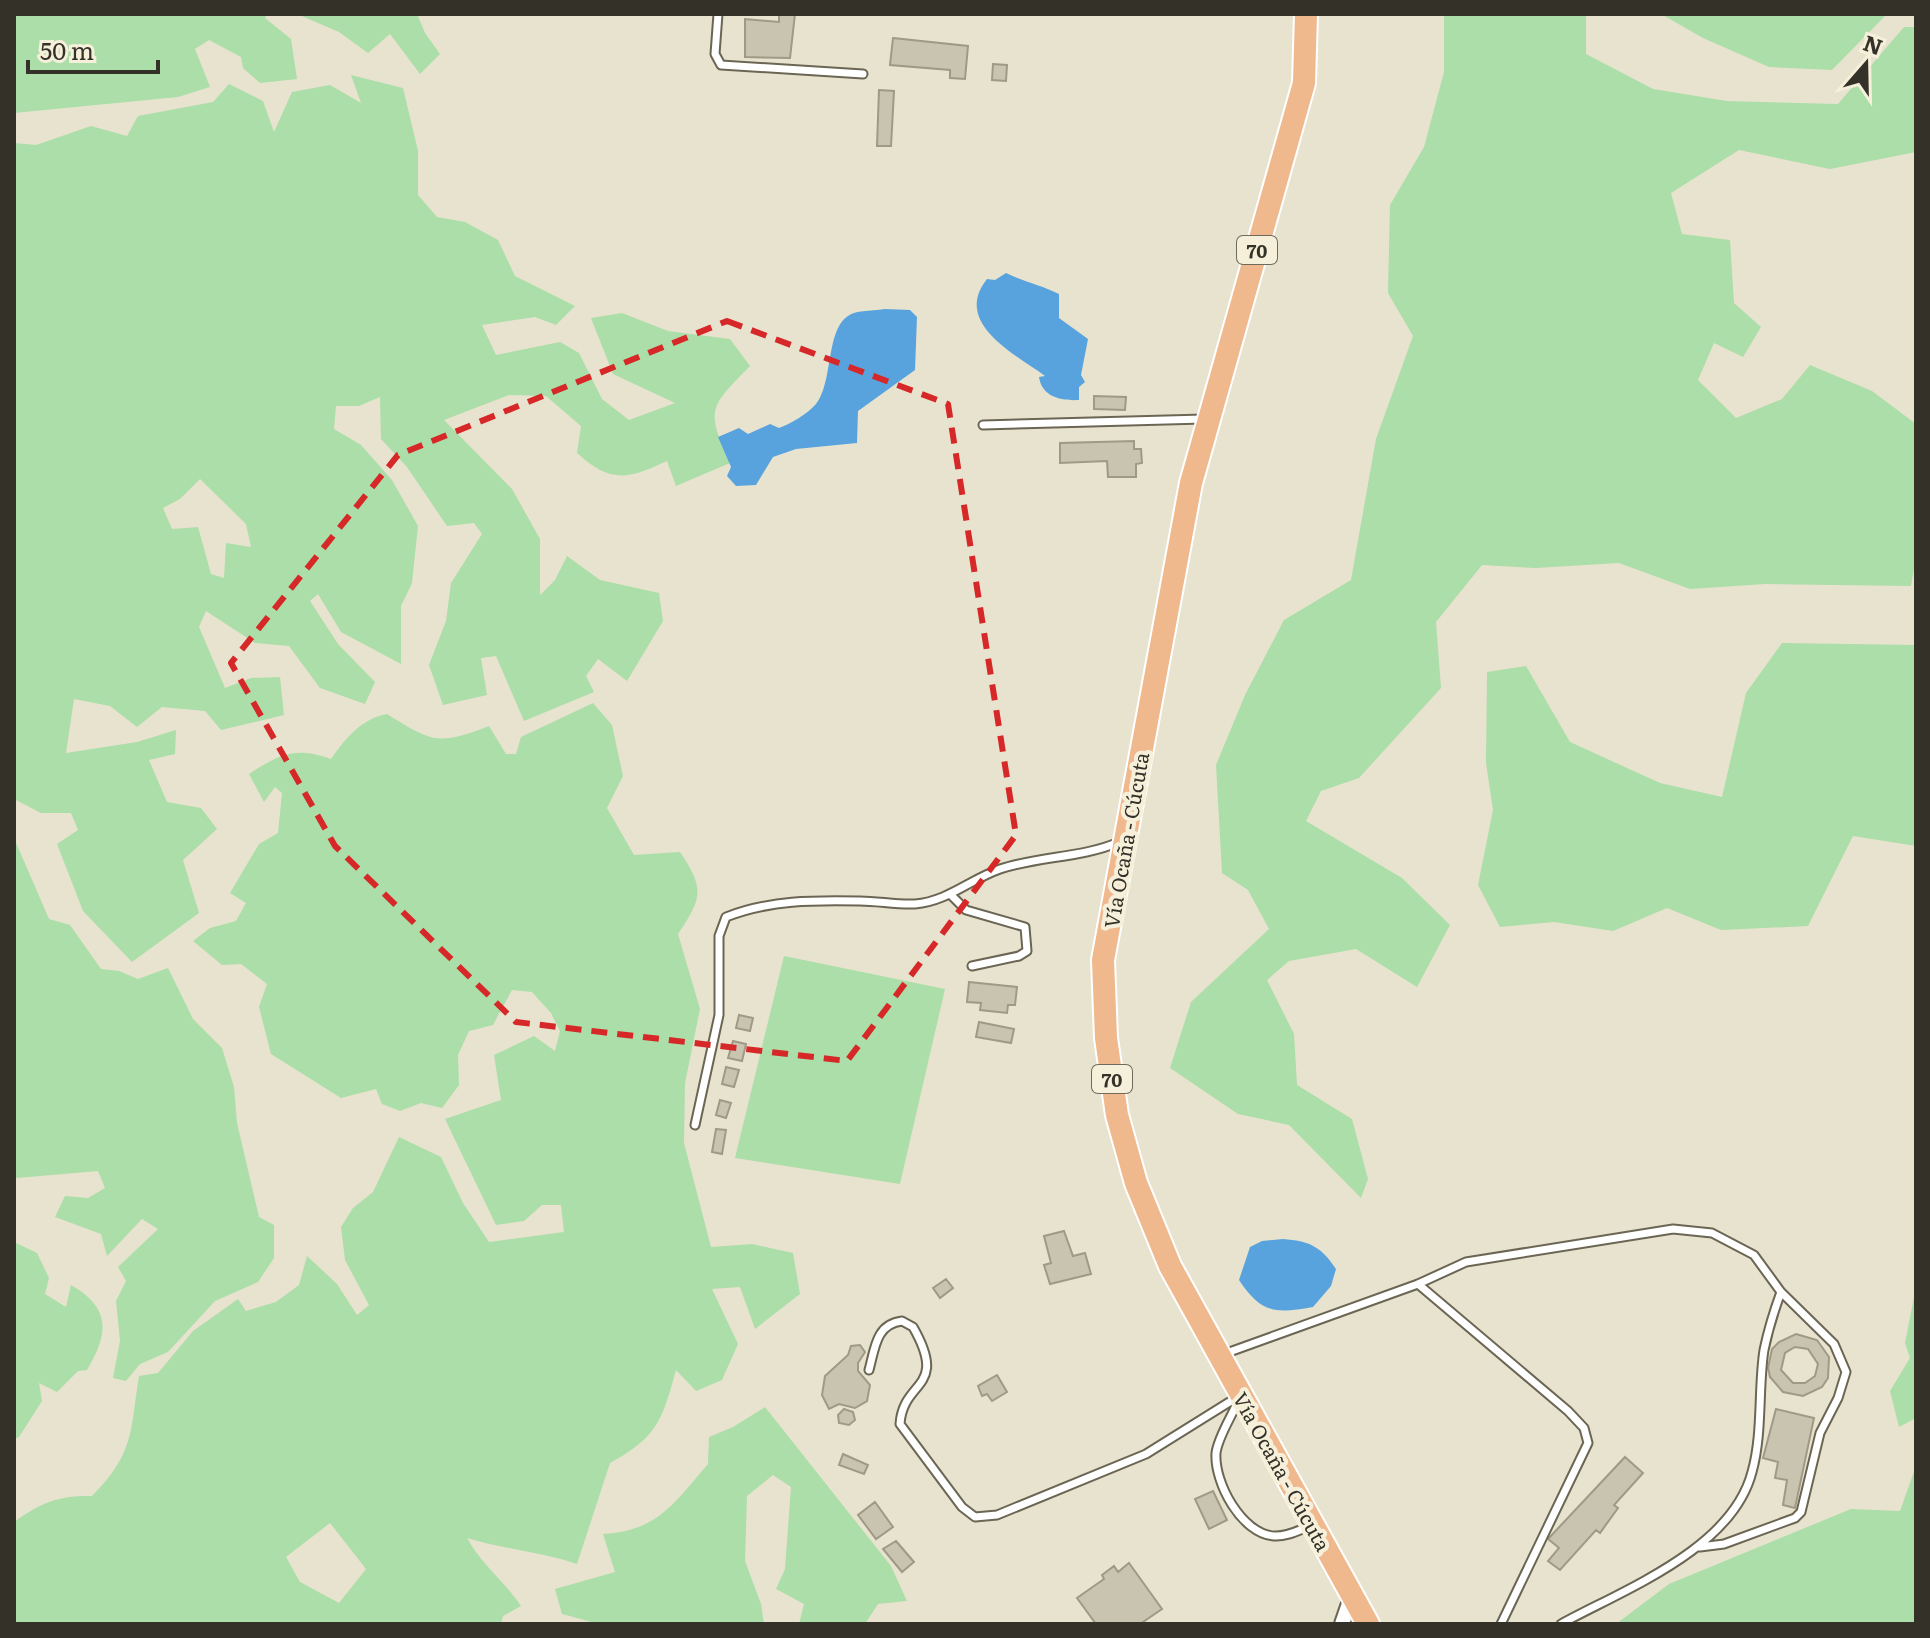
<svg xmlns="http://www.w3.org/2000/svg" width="1930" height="1638" font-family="Literata,serif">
	<rect width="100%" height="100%" fill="#e8e3ce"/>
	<!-- green -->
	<path fill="#abdea8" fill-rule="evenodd" d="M14,14H267L265,18L291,39L297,79L260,83L243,68L241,57L209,40L195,49L210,87L178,97L14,113Z
		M297,14H417L425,33L440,54L420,74L390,34L368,53L339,32Z
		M1444,14H1586V54L1653,89L1727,101L1838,104L1904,27H1916V152L1830,169L1739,150L1671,193L1682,234L1730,240L1734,303L1761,327L1743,357L1714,343L1698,380L1736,418L1782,399L1810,365L1872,391L1916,424V557L1911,586L1765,584L1690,589L1619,563L1535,568L1482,565L1436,622L1441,688L1359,778L1321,791L1306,821L1402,878L1450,925L1417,987L1356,949L1289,961L1267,980L1294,1034L1297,1085L1352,1119L1368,1179L1361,1198L1289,1125L1238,1114L1170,1068L1191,1002L1269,929L1248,890L1222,873L1216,765L1245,695L1284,620L1351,580L1376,439L1413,336L1388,293L1390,205L1424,147L1444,72Z
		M1661,14H1887L1832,70L1769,67L1703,38Z
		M351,75L403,88L418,151V195L437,217L465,222L498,240L515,276L575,306L556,325L535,317L482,325L496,355L560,342L579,353L602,399L629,420L675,403L613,374L591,318L622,313L668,331L730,339L750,366C710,407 705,409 730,463L676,486L667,461C628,479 611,484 577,453L581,426L546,396L509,395L444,420L512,489L540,539V595L555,580L567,556L600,580L659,593L663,621L627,681L598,659L586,676L594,692L524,721L496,656L481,658L487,695L443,705L429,665L446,621L451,583L482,534L474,523L447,526L407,467L381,439L380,397L359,406H336L334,429L361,445L392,480L418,526L412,583L401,606V664L341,632L318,594L310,601L338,644L375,682L365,704L320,688L289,646L255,643L206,611L199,627L225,688L251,678L280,677L284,715L221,730L205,711L162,707L137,727L110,706L74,699L66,753L137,742L176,730L175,754L149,760L167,802L201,808L217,829L183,860L199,913L132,962L83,911L57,844L78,830L71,813H41L14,799V143L36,145L91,126L127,136L138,116L213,102L229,84L263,101L274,132L292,92L330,85L361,103ZM200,479L246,524L251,547L226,543L224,578L211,574L198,527L172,529L163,508L180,499Z
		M1782,643L1916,645V846L1853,836L1808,926L1721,930L1667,908L1613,931L1554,922L1500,927L1478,885L1493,810L1486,763L1487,672L1526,666L1570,742L1660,783L1722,797L1746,693Z
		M593,703L612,725L623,776L607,808L634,855L680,852C705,889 702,898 678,934L700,1009L685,1083L684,1143L711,1247L752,1244L793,1253L800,1294L755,1329L740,1287L712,1289L738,1344L722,1380L696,1391L676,1370C662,1420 658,1437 610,1463L577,1564C541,1552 503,1549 467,1538C482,1565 504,1581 521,1606L503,1616L501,1624H14V1522C40,1503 59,1495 92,1496C135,1453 130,1431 139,1376L158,1373L193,1331L238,1299L246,1311L276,1302L299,1285L307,1256L337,1284L357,1315L369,1305L345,1260L341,1227L353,1208L373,1192L399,1137L441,1157L463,1203L489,1242L564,1232L561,1205H542L524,1221L496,1225L445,1119L501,1100L494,1055L534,1036L555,1051L560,1031L551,1013L532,992L512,990L493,1025L469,1031L458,1055L459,1085L442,1108L421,1103L400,1111L382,1104L376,1089L341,1098L271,1054L259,1007L267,984L241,964L222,965L193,941L210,928L236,921L246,903L230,893L259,844L278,833L282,793L275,787L264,802L249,774C280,754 295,746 331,759C345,739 362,718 387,714C432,742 438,746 489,726L506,754H516L521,737ZM330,1523L366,1569L339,1603L300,1582L286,1557Z
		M14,838L49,919L70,925L101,969L119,971L138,979L168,968L193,1019L222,1048L234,1087L237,1123L259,1217L274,1225V1258L258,1282L215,1301L168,1352L140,1364L126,1381L113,1378L120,1341L116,1301L126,1281L118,1267L158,1229L142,1219L107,1256L101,1234L55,1217L65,1196L88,1198L105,1188L98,1171L17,1178L14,1175Z
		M784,956L945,989L900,1184L735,1158Z
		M14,1242L37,1253L49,1278L45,1294L66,1307L71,1285C111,1308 109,1333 87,1370L78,1371L57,1392L39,1383L42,1401L19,1437L14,1439Z
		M1914,1297L1916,1418L1899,1427L1890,1391L1910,1358L1905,1343Z
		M765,1407L891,1566L907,1601L878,1604L865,1624H799L804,1604L776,1589L785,1569L791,1487L773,1475L747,1496L745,1561L761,1604L764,1624H599L562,1614L555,1589L615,1572L603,1534C658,1531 674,1503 708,1464L709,1437L733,1427Z
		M1916,1466V1624H1616L1669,1584L1851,1509L1900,1511Z"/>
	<!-- water -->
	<path fill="#58a3de" d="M1006,273C1024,282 1041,285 1059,294V318L1088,339L1081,375L1085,382L1079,387V400C1061,401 1042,397 1039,377L1045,376C1015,354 952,323 987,279L995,280Z
		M885,309L910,310L917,317L915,370L858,411L857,443L796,449L773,457L756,485L736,486L727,476L731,467L718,437L739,428L748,434L770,424L779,428C792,423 806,415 816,404C835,380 824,323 854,313C863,310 875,311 885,309Z
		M1283,1239C1309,1241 1321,1246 1336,1269L1331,1286L1313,1307C1275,1314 1261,1313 1239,1280L1250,1247L1262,1241Z"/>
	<!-- building -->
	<path fill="#c9c4af" stroke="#9f9986" stroke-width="2" fill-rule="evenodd" d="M779,14H795L790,58L745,57V19L779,22Z
		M893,38L968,46L965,79L950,78V70L890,65Z
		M993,64L1007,65L1006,81L992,80Z
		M879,90L894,91L891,146H877Z
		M1094,396L1126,397L1125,410L1094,409Z
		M1134,441V449H1141L1142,463L1136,464V477H1108L1107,461L1060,463V443Z
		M969,982L1017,987L1015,1005H1008L1007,1013L980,1010L981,1003L967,1002Z
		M739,1015L753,1018L750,1031L736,1028Z
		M979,1022L1014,1029L1011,1043L976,1037Z
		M733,1041L746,1044L742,1061L728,1058Z
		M726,1067L739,1070L734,1087L722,1084Z
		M720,1100L731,1103L726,1118L716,1115Z
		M716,1129L726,1130L722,1154L712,1152Z
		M1064,1231L1073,1256L1085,1253L1091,1274L1050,1284L1044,1265L1051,1263L1044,1236Z
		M946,1279L953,1288L940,1298L933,1288Z
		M1796,1334L1817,1340L1829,1357L1828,1378L1822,1387L1803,1396L1783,1392L1770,1377L1768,1368L1772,1349L1779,1342ZM1795,1347L1808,1349L1818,1364L1815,1376L1805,1383H1793L1781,1370L1785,1353Z
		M860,1345L865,1352L858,1363V1371L870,1385L867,1401L855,1408L839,1404L829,1409L822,1395L825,1376L848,1355L851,1346Z
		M997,1375L1007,1392L992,1401L987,1394L982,1396L978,1386Z
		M844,1409L853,1412L855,1420L849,1425L839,1423L838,1415Z
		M1776,1409L1814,1418L1795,1508L1783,1505L1787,1480L1775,1478L1778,1462L1763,1458Z
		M843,1454L868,1465L864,1474L839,1465Z
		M1625,1457L1643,1473L1614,1505L1618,1508L1600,1533L1596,1530L1560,1570L1548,1561L1559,1548L1548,1539Z
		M1213,1491L1227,1520L1209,1529L1195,1499Z
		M875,1502L893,1527L876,1539L858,1515Z
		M896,1541L914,1562L902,1572L883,1549Z
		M1129,1563L1162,1609L1140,1624H1096L1077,1598L1104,1579L1102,1575L1114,1566L1118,1572Z"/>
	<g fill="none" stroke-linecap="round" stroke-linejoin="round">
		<defs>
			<path id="lane" d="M718,14L715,54L721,65L863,74
				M983,425L1204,419
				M952,896L966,910L1025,927L1027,951L1019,956L972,966
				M695,1125L719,1015V936L726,917C769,900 814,900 860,901C878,901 897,905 915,904C948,901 969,880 1000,869C1039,856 1082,858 1119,842
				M1418,1284L1568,1411L1584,1428L1588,1443L1501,1624
				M1221,1355L1418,1284L1466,1262L1673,1229L1712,1233L1754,1255L1781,1292L1834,1344L1846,1372L1838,1398L1820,1433L1801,1512L1795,1518L1724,1544L1700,1547
				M869,1370C875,1348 876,1324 902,1321L913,1327C949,1390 903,1379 900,1424L962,1507L975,1517L997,1515L1146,1454L1239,1396
				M1238,1401C1232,1416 1218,1437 1216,1453C1214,1483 1242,1534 1274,1536C1287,1537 1299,1530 1310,1526
				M1561,1624C1625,1589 1732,1549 1752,1472C1763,1433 1758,1388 1764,1350C1768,1331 1774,1311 1781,1292"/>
			<path id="street" d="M1342,1624L1352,1595"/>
			<path id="primary" d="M1306,14L1304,83L1191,483L1103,960L1106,1038L1117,1115L1136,1183L1170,1266L1368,1624"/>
		</defs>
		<!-- lane casing -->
		<use href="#lane" stroke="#6b6654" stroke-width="11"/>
		<!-- street casing -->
		<use href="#street" stroke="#6b6654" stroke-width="18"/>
		<!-- primary casing -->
		<use href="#primary" stroke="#fff" stroke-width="26"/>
		<!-- lane -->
		<use href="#lane" stroke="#fff" stroke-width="7"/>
		<!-- street -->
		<use href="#street" stroke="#fff" stroke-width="14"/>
		<!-- primary -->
		<use href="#primary" stroke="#f0b88d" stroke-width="22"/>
	</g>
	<!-- marked area -->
	<path fill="none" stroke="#d62828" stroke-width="6" stroke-dasharray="16 10" stroke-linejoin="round" d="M727,321L948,404L1016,835L847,1061L516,1022L335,846L231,663L398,455Z"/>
	<g text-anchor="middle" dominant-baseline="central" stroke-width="8" stroke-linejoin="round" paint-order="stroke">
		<!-- shield labels -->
		<g fill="#f6f0db" stroke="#6e6a5e" stroke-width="2">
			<rect x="1237" y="236" width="40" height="28" rx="6"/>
			<rect x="1092" y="1065" width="40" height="28" rx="6"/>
		</g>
		<g font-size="18" font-weight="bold" fill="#343129">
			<text x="1257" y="250">70</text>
			<text x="1112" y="1079">70</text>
		</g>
		<!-- street labels -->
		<g font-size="20" fill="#343129" stroke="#f6f0db">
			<text transform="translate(1125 840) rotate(-80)">Vía Ocaña - Cúcuta</text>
			<text transform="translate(1283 1471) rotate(61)">Vía Ocaña - Cúcuta</text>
		</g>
	</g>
	<!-- border -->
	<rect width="1930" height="1638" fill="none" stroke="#343129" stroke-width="32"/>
	<!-- north arrow -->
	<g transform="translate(1866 64) rotate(20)" stroke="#f6f0db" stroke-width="6" paint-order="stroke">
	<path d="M0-6L14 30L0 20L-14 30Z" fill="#343129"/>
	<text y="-12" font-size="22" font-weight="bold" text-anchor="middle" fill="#343129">N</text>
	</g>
	<!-- scale -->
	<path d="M28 60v12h130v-12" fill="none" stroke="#343129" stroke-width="4"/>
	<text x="40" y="60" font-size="24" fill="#343129" stroke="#f6f0db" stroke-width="6" paint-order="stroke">50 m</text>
</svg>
